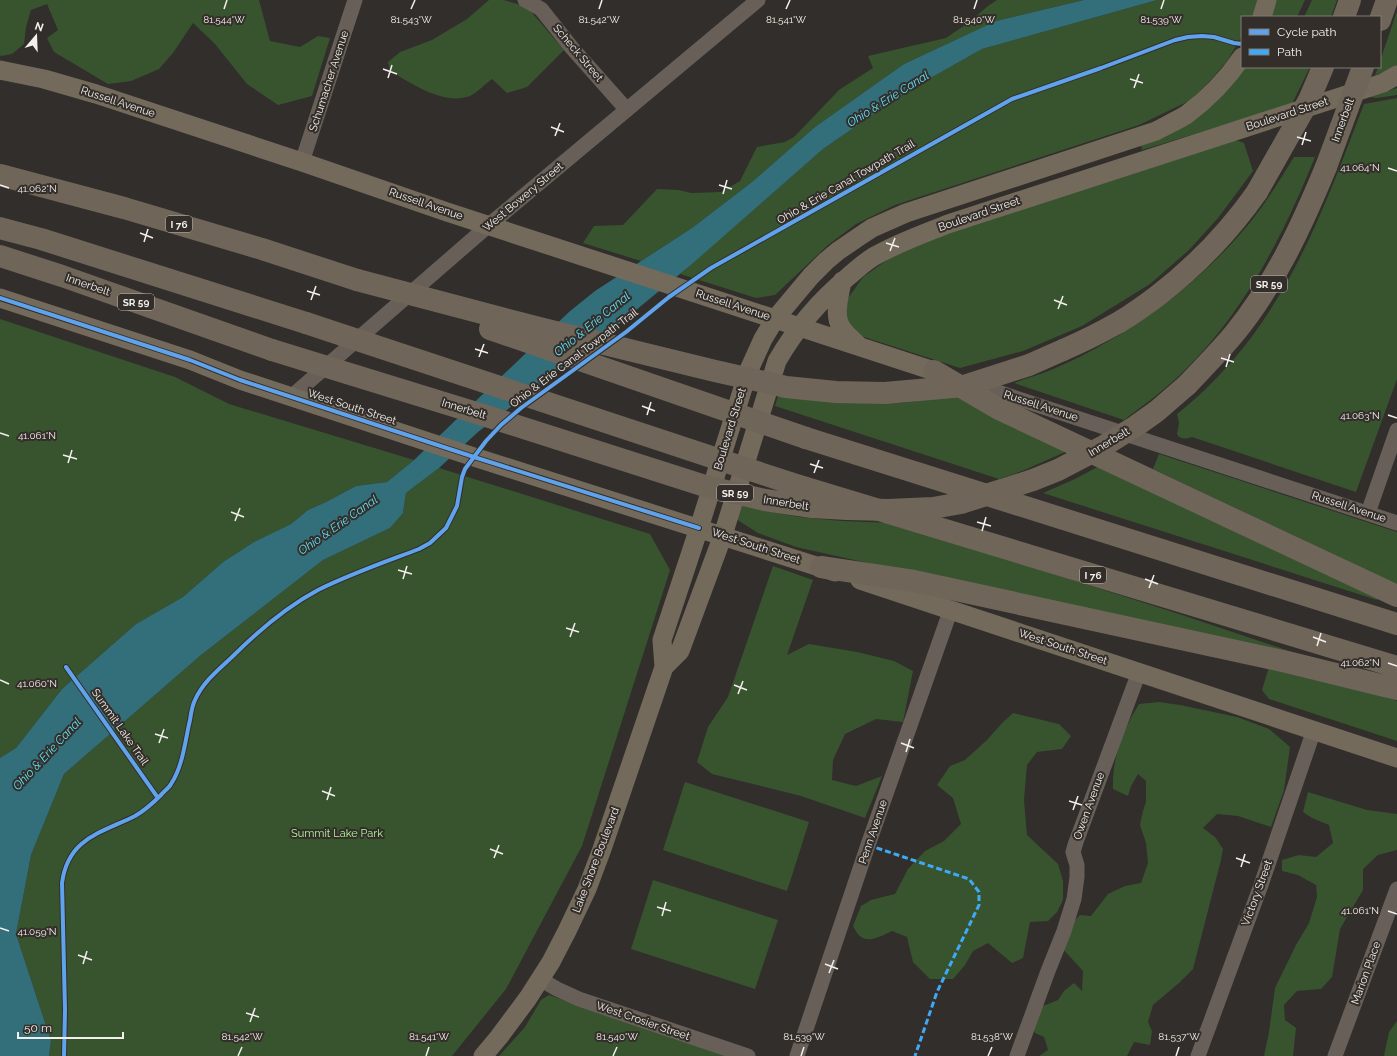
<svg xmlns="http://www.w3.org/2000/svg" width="1397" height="1056" font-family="Raleway,sans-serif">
	<rect width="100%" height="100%" fill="#312e2b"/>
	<!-- green -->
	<path fill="#38542f" d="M0,0H259L270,41L300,47L318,36L330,38L312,96L278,105L247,84L215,44L193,23L173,53L159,69L131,81L108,84L54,52L47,38L58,30L47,4L31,10L26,27L24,44L12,54L1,56L0,55Z
		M489,0H504L527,7L564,50L527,87L507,93L492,79C485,84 477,93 470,96C444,106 411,83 390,71L388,62L400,52L432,40L467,19Z
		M997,0H1084L996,21L904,64L815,127L752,182L692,228L641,261L583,243L594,226L623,225L657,189L679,190L691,193L721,192L740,181L757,147L785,142L794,137L839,90L873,68L868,56L946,38L968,23L988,6Z
		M1157,0H1257L1253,17H1242V36L1227,61L1211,80L1191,100L1139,125L895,205L856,224L828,245L775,295L756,298L680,274L823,149L904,93L982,49Z
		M1276,0H1305L1297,17H1270Z
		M1312,0H1337L1331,17H1304Z
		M1397,11V66L1386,72L1375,75L1378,67H1380V61Z
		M1246,67H1310L1292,104L1142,150L1141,144Z
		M1397,88V95L1377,98L1369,97Z
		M1397,98V379L1356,492L1192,437C1186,439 1180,440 1177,434L1179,423L1177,414C1280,332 1319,222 1364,104Z
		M1233,139L1244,143L1253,171L1218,218L1189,250L1150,284L1082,326L1023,351L960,368L861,336L844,322L846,301L863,277L900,251L937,235Z
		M1294,157H1315C1284,234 1245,311 1185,370C1166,389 1145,404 1124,420L1014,383C1026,378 1039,375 1051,370C1121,341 1193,289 1242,232C1262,209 1278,183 1294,157Z
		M0,319L175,377L229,404L414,460L387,482L356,486L326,502L308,510L291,524L254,542L223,562L183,597L136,624L62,689L16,748L0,758Z
		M778,396L864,403H900L962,396L1072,449L1022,471L999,479L775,406Z
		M1159,454L1397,532V584L1153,469Z
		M1103,464L1380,594L1377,600L1043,493L1075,479Z
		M439,468L650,534L670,570L582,846L506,989L452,1056H49L51,1041L16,934L31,855L64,774L201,655L323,560L390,528L403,513L406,493Z
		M738,505L799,517L842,521L894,523L1176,613L1343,669L796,547L758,533L736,519Z
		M773,566L813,580L787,655L809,644L857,652L894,661L913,671L903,722L876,719L845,734L833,760L832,780L856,786L882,776L865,818L801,796L712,774L697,762L708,727L728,697Z
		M1269,667L1329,678L1397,701V741L1269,699L1262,690Z
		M1159,702L1180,705L1237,717L1269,729L1290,747L1284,790L1271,827L1238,816L1217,814L1203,828L1215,837L1223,849L1221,860L1193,969L1179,983L1153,1005L1148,1022L1152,1031L1150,1045L1134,1042L1127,1056H1039L1048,1050L1044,1037L1035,1033L1032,1024L1043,1006L1058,1000L1064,991L1074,983L1082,991L1083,971L1062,948L1070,925L1080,915L1091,916L1108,894L1125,886L1141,883L1148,863L1146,843L1140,825L1143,811L1146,802V781L1138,774L1131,786L1128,796L1113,789C1112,757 1123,730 1139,704Z
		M1013,713L1059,724L1071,736L1062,749L1037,752L1027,765L1024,800L1027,835L1058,864L1063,881V900L1057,912L1048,921L1030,922L1023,958L1012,963L988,943L973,951L965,965L953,979H930L913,962L907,937L892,931C883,935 871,943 861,937C858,935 855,930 853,926L861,906L871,900L895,894L908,869L925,851L944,841L961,824L953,798L937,785L950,766L965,760L987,740L1002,723Z
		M685,782L809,822L787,891L663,850Z
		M1308,792L1367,810L1397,814V850L1378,855L1363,869V890L1340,929L1332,977L1321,989L1297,991L1284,1005L1285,1020L1296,1028L1293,1056H1264L1269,1032L1275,988L1296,945L1309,923L1317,897L1316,885L1298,875L1282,871V860L1299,855L1316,857L1333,843L1329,825L1312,818L1303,812Z
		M653,880L778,920L755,989L631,949Z
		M549,995L729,1056H499L525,1027L541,1000Z
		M1397,1021V1056H1384L1389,1032Z"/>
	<!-- water -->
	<path fill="#336f7a" d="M1084,0H1157L982,49L904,93L823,149L692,264L619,324L478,432L439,468L406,493L403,513L390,528L323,560L201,655L64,774L31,855L16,934L51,1041L49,1056H0V758L16,748L62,689L136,624L183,597L223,562L254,542L291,524L308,510L326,502L356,486L387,482L414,460L569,312L595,291L692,228L752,182L815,127L904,64L996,21Z"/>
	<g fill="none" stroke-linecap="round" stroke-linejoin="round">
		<!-- minor -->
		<path stroke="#686058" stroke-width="15" d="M525,0L541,9L572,48L627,110
			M302,162L355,0
			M970,383L1397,523
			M291,397L489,225L758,0
			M1368,513L1397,430
			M540,979L557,989L579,999L748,1056
			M797,1056L868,845L951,609
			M1017,1056L1048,971L1064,931L1074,899L1077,877V865L1073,852L1076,842L1139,672
			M1198,1056L1261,885L1314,730
			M1335,1056L1397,889"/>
		<!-- major -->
		<path stroke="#736a5c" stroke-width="19" d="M1262,17L1267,0
			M0,70L44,79L96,94L302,162L447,212L934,371
			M842,281C840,295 833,314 841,327C845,334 853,340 858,345
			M0,298L190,360L240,380L474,457L835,572
			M860,580L1397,758
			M664,667L680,651L723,535L777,361C796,328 820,300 849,276C857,269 865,262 873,257C897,243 923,234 948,224L1383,83L1397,75
			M483,1056L499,1037L528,998L551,962L567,931L587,889L602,849L664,667L662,640L699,528L748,372L763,339L775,319L811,276L826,261L838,251L860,236L872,228L906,213L1156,131C1165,126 1176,121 1186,115C1208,99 1227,79 1242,57"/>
		<!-- highway -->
		<path stroke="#706559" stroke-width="22" d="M1344,17L1350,0
			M1380,20L1387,0
			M0,175L124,208L262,249L357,280
			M0,228L41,239L306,323
			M0,256L62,276L272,350
			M1063,350C1079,343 1096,335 1112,326C1128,318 1142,307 1156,297C1195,267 1229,232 1257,192
			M934,371L999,409L1397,596
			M1187,385C1203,368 1219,352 1234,334C1275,284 1302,225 1326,167
			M806,438L1397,624
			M790,483L1397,667
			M821,567L914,581L1287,662L1397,689"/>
		<!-- highway-bridge -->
		<path stroke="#706559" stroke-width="22" d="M1326,167L1363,67
			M1257,192L1309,100L1323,67
			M357,280L539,328L715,371L786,387L836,392L885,393L964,386L1029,365L1063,350
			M306,323L790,483
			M490,329L806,438
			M272,350L483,415L705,486L765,500L812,507L847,509L888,510L933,508L961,503L1033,480L1058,470L1102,447L1136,426L1157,411L1187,385"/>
		<!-- quiet -->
		<path stroke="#3fa9f5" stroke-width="3" stroke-dasharray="6 3" stroke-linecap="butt" d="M868,845L969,879L979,892V905L937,992L915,1056"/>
		<defs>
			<path id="cycleway" d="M0,298L190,360L240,380L474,457L699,528
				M66,667L158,798
				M64,1056L65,1010L62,883C68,838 101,833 135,816C144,811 154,802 161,795C164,791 169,788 171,784C183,766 185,741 190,720C191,713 192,706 195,700C203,682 218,670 232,657C258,631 286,607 318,590C350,574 385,562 419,549L430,543L446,528L457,506L462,477L465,469L486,441L501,425L521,408L626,332L669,297L711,268L1012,99L1101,68L1175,40L1188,37L1202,36L1214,37L1234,43L1242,44"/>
		</defs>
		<!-- cycleway casing -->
		<use href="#cycleway" stroke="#332e29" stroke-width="6"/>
		<!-- cycleway -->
		<use href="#cycleway" stroke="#60a3ed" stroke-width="4"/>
	</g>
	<!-- ticks -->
	<path fill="none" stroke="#f3efec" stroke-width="1.5" d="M224,9L227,0M411,9L415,0M599,9L602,0M786,9L790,0M974,9L977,0M1161,9L1164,0M383,69L397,74M388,78L392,65M1130,79L1143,83M1134,88L1139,74M551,127L564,132M555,136L560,123M1297,137L1311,141M1302,145L1306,132M1388,168L1397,171M0,185L9,188M719,185L732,189M723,194L727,180M140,233L153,238M144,242L148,229M886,243L899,247M890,251L895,238M307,291L320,295M311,300L316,286M1054,300L1067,305M1058,309L1063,296M475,349L488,353M479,357L484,344M1221,358L1234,362M1226,367L1230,354M642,406L655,411M647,415L651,402M1388,415L1397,418M0,433L9,436M63,455L77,459M68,463L72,450M810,464L823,468M814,473L819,460M231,512L244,517M235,521L240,508M977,522L991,526M982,531L986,517M398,570L412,574M403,579L407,566M1145,579L1158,584M1149,588L1154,575M566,628L579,632M570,637L575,623M1313,637L1326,642M1317,646L1321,633M1388,663L1397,666M0,680L9,684M734,685L747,690M738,694L743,681M155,734L168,738M159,743L164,729M901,743L914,748M906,752L910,739M322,791L335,796M327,800L331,787M1069,801L1082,805M1073,810L1078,796M490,849L503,854M494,858L499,845M1236,858L1250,863M1241,867L1245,854M657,907L671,911M1388,911L1397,914M662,916L666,902M0,928L9,931M78,955L92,960M83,964L87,951M825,964L838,969M829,973L834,960M246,1013L259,1017M250,1022L255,1008M238,1056L242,1047M426,1056L429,1047M613,1056L617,1047M801,1056L804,1047M988,1056L992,1047M1176,1056L1179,1047"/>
	<g text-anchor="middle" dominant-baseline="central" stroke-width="4" stroke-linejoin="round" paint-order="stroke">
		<!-- shield labels -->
		<g fill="#332e29" stroke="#b9b5b2" stroke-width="1">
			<rect x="166" y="216" width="26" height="16" rx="3"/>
			<rect x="1251" y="276" width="36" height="16" rx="3"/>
			<rect x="118" y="294" width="36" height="16" rx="3"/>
			<rect x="717" y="485" width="36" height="16" rx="3"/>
			<rect x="1080" y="567" width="26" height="16" rx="3"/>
		</g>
		<g font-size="10" font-weight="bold" fill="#f3efec">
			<text x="179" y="224">I 76</text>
			<text x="1269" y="284">SR 59</text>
			<text x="136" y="302">SR 59</text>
			<text x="735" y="493">SR 59</text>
			<text x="1093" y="575">I 76</text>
		</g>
		<!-- street labels -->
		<g font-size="11" fill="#f3efec" stroke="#332e29">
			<text transform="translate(578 53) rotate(50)">Scheck Street</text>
			<text transform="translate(329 81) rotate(-72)">Schumacher Avenue</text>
			<text transform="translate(118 102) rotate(18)">Russell Avenue</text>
			<text transform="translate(1287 114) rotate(-18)">Boulevard Street</text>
			<text transform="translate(1343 120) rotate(-70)">Innerbelt</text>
			<text transform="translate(846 182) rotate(-30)">Ohio &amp; Erie Canal Towpath Trail</text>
			<text transform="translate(523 197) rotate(-40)">West Bowery Street</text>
			<text transform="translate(426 204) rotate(19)">Russell Avenue</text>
			<text transform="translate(979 214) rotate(-19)">Boulevard Street</text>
			<text transform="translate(88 285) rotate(19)">Innerbelt</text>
			<text transform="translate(733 305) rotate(18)">Russell Avenue</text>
			<text transform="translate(574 358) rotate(-37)">Ohio &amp; Erie Canal Towpath Trail</text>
			<text transform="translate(1041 406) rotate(18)">Russell Avenue</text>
			<text transform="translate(352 407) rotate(18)">West South Street</text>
			<text transform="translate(464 409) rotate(17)">Innerbelt</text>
			<text transform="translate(730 429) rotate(-73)">Boulevard Street</text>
			<text transform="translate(1109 442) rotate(-31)">Innerbelt</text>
			<text transform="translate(786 503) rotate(9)">Innerbelt</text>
			<text transform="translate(1349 507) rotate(18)">Russell Avenue</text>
			<text transform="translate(756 546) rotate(18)">West South Street</text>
			<text transform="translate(1063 647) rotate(18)">West South Street</text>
			<text transform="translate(120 727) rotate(55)">Summit Lake Trail</text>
			<text transform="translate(1089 806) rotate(-70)">Owen Avenue</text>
			<text transform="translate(873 832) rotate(-71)">Penn Avenue</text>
			<text transform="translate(596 860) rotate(-69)">Lake Shore Boulevard</text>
			<text transform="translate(1257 893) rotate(-70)">Victory Street</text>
			<text transform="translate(1366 973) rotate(-70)">Marion Place</text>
			<text transform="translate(643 1021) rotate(19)">West Crosier Street</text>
		</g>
		<!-- park labels -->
		<g font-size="11" fill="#acf899" stroke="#332e29">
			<text x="337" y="833">Summit Lake Park</text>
		</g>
		<!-- water labels -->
		<g font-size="12" font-style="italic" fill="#5fe0f8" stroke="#332e29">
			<text transform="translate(888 99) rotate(-32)">Ohio &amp; Erie Canal</text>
			<text transform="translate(592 324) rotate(-39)">Ohio &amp; Erie Canal</text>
			<text transform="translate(338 525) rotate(-35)">Ohio &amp; Erie Canal</text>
			<text transform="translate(47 754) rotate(-47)">Ohio &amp; Erie Canal</text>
		</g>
	</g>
	<g font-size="10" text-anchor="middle" fill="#f3efec" stroke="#332e29" stroke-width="4" stroke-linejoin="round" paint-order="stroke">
		<text x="224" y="23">81.544°W</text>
		<text x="411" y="23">81.543°W</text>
		<text x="599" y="23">81.542°W</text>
		<text x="786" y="23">81.541°W</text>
		<text x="974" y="23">81.540°W</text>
		<text x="1161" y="23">81.539°W</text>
		<text x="1360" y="171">41.064°N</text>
		<text x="37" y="192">41.062°N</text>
		<text x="1360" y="419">41.063°N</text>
		<text x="37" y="439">41.061°N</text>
		<text x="1360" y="666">41.062°N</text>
		<text x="37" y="687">41.060°N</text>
		<text x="1360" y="914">41.061°N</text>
		<text x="37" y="935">41.059°N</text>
		<text x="242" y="1040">81.542°W</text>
		<text x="429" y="1040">81.541°W</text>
		<text x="617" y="1040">81.540°W</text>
		<text x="804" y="1040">81.539°W</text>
		<text x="992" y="1040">81.538°W</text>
		<text x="1179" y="1040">81.537°W</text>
	</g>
	<!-- legend -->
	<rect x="1241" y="16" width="140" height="52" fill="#332e29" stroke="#807b77"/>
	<rect x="1249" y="29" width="20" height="6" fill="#60a3ed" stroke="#807b77"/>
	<text x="1277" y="36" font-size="12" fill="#f3efec">Cycle path</text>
	<rect x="1249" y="49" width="20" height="6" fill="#3fa9f5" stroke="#807b77"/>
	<text x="1277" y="56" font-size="12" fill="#f3efec">Path</text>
	<!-- north arrow -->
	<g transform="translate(36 36) rotate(19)" stroke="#332e29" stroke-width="3" paint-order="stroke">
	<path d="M0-3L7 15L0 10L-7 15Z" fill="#f3efec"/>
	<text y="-6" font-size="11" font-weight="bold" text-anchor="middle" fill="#f3efec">N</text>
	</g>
	<!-- scale -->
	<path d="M18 1032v6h105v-6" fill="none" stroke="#f3efec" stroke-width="2"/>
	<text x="24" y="1032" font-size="12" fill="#f3efec" stroke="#332e29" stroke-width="3" paint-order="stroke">50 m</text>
</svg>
